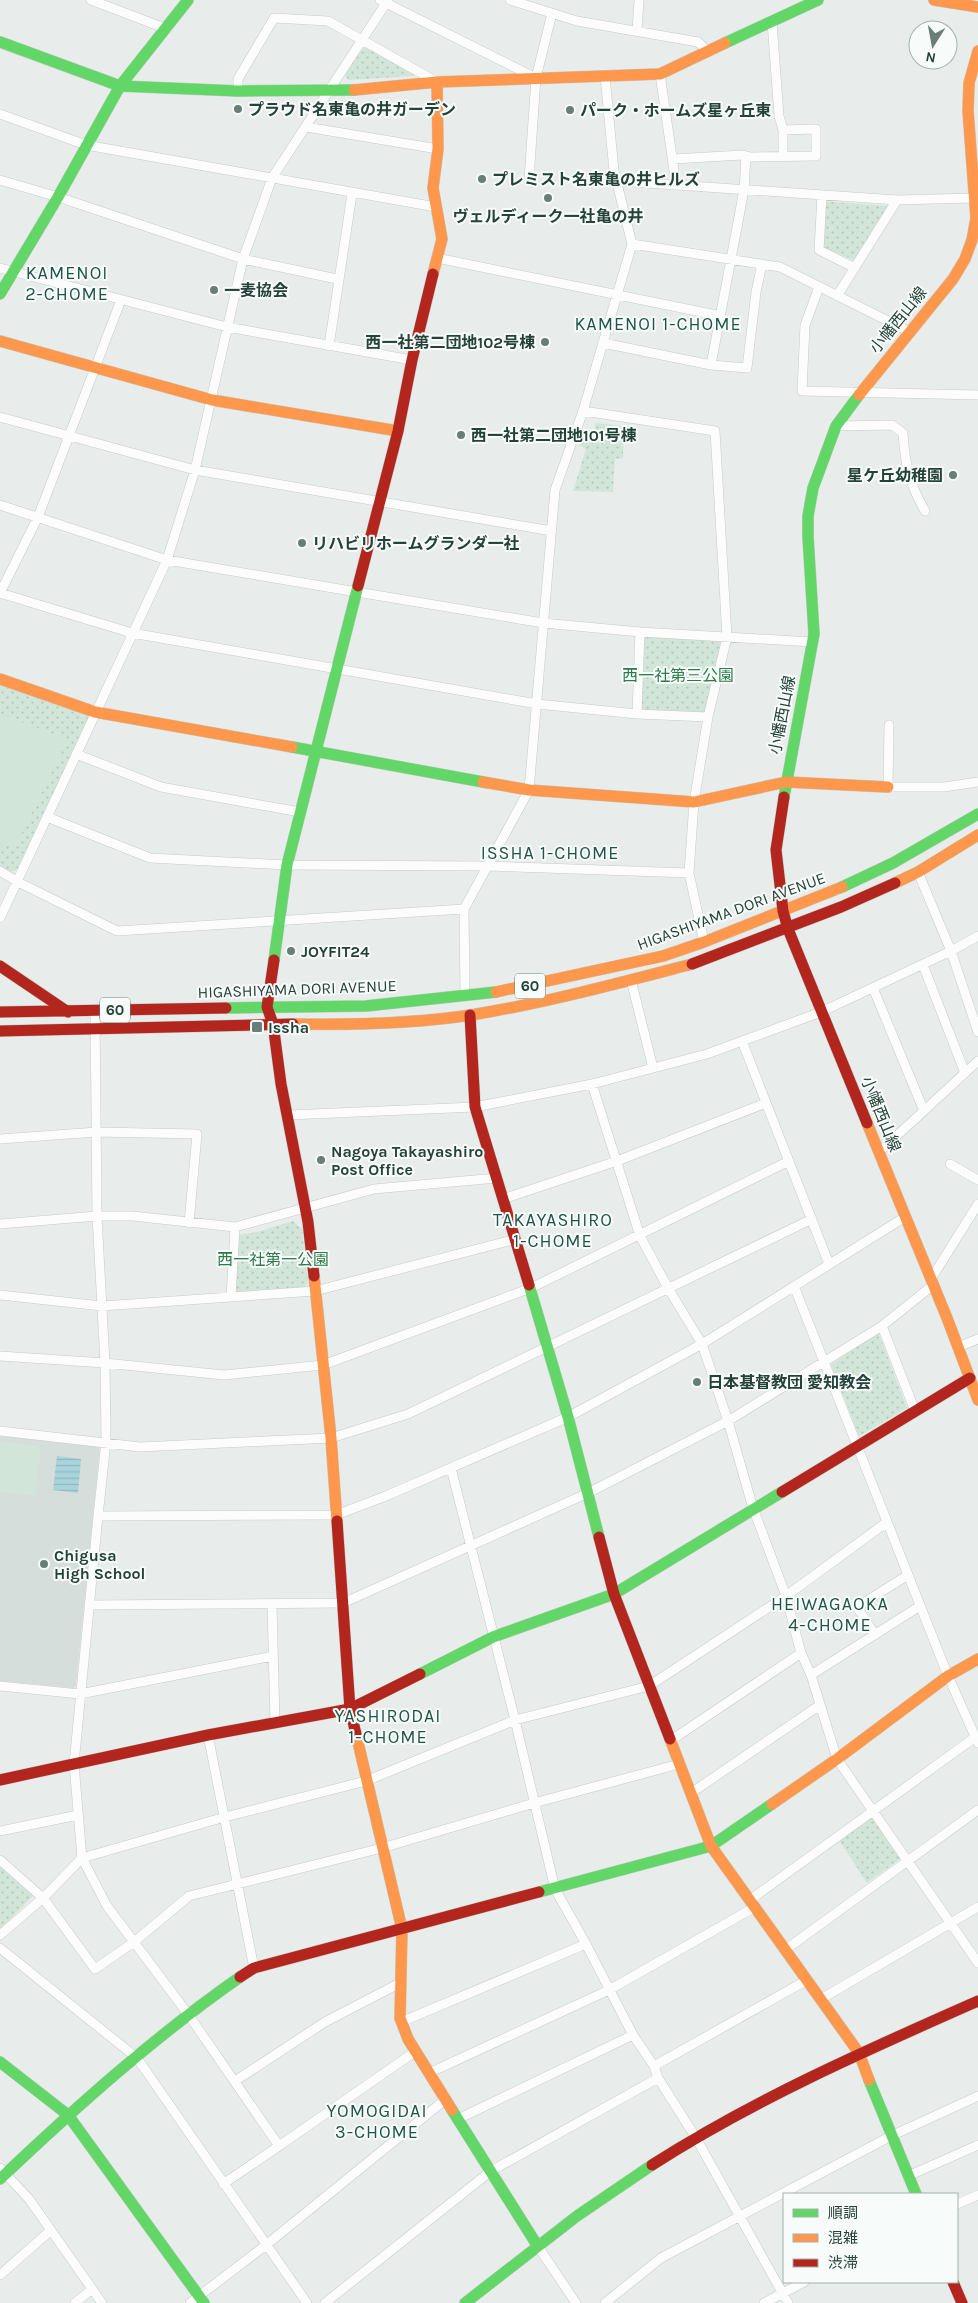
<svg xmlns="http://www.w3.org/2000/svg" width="978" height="2303" font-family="Karla,'Noto Sans JP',sans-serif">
	<defs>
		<pattern id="park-dots" width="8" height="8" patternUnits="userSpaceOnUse" patternTransform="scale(1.25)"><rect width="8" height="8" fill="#d1e6d8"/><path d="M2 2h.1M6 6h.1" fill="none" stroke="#b3c6ba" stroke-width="1.8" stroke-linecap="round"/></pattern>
		<pattern id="water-rules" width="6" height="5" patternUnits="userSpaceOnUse" patternTransform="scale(1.25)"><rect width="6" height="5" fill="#a9d4db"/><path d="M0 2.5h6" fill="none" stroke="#91b7bd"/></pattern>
	</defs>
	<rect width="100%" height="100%" fill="#e8edeb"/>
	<!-- built -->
	<path fill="#d6dedb" d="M0,1436L100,1447L76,1686L73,1688L0,1681Z"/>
	<!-- park -->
	<path fill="url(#park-dots)" d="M365,46L414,69V76L348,80L345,73Z
		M819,201L890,206L856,261L820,246Z
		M596,423L624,426L623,458L615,459L613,492L573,491L586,449L579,445L582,435L591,438Z
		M647,636L722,641L707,713L644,711L640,707L643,639Z
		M0,685L87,715L88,718L17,870L10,872L0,866Z
		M293,1221L302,1229L308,1282L304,1288L236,1293L234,1291L238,1235L257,1232Z
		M878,1331L907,1408L859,1436L831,1365Z
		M871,1816L900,1859L867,1883L839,1840Z
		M0,1866L33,1896L0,1930Z"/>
	<!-- garden -->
	<path fill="#d1e6d8" d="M0,714L68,739L17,843L5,846L0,843Z
		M0,1442L40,1446L35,1495L0,1492Z"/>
	<!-- water -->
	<path fill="url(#water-rules)" d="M57,1456L81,1459L78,1493L53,1490Z"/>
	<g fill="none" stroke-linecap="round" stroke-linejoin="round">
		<defs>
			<path id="street" d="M91,0L167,29
				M380,0L534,77
				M510,0L577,21L698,42L708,51
				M637,31L639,0
				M660,74L676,184
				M238,91V79L274,18L328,21L437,82
				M0,114L86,145L436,207
				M306,127L438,149
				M783,156V130
				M672,159L743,155L750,157L816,156V129L783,130L779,116L772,22
				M529,179L536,78L552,13
				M0,180L58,197L243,259L337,279
				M617,181L897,200L974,198
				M822,195L819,250L855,268
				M632,244L780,267L910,332
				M437,258L721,316
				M0,268L227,327L412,360
				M819,287L805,325L802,391L978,395
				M837,296L897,200
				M603,343L711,365L744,190L746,156
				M329,346L352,194
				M711,365L747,368L756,292L762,264
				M583,411L715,431L727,637L708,717L694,802L689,873L704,942
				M0,417L195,470L552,531
				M836,426L892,425L903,433C905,464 909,483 925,511
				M0,505L167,560L357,592L543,623L640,632L812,642
				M0,593L132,633L537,704L637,714L708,717
				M0,593L38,517L121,300
				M637,714L640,632
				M889,725L888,787H944L978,782
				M76,754L161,787L300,812
				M47,817L150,858L287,865L489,866L689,873
				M0,871L18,882L117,931L464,909L529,790L555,490L583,411L632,244L614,171L605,76
				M918,872L951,951L978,1032
				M464,909L465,995
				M0,918L167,560L195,470L243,259L272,178L388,0
				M923,965L965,1073
				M631,980L653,1068
				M873,988L924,1111
				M95,1011L97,1216L105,1363L106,1442L98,1516L336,1515L386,1496L568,1417L702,1344L905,1217
				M742,1041L829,1264
				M592,1084L640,1236L668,1288L702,1344L728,1421L753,1508L786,1596L801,1653L811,1675L837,1759L978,1963
				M288,1115L475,1107L592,1084L707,1054L821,1012L951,951L978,936
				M0,1139L97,1132L197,1134L189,1223
				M879,1152L978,1061
				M950,1164L978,1180
				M503,1199L617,1161L766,1103
				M0,1224L97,1216H132L235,1227L374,1189L497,1178
				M931,1279L978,1204
				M794,1286L948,1676L978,1743
				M0,1295L102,1306L315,1291L516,1239
				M231,1297L235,1227
				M882,1326L915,1411
				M958,1347L978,1339
				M0,1356L105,1363L224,1375L323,1365L531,1288L789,1161
				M0,1431L140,1447L331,1438L408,1414L812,1219
				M451,1468L515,1720L555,1889L586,1944L633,2035L654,2066L658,2078L696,2138L788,2303
				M98,1516L74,1764L82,1858L107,1906L188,2014L279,2146L416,2051
				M272,1604L275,1723
				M89,1605L343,1603L588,1493L728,1421L882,1326L933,1285
				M875,1635L857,1607L908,1575
				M811,1675L920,1606
				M0,1686L80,1694L273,1656
				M208,1735L254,1968
				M670,1741L801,1653
				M691,1793L820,1705
				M0,1831L78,1815
				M0,1860L43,1898L95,1969L134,1942L189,1896L382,1848L534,1803L679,1764
				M750,1900L974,1738
				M0,1935L43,1898L82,1858L225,1817L366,1781L515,1720L649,1686L786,1596L887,1522
				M0,1948L137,2058L307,2303
				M785,1950L978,1810
				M821,1999L978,1907
				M401,2022L586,1944
				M654,2066L807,1980
				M429,2073L609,1990L755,1907
				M235,2081L325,2022L400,1983
				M458,2119L633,2035
				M0,2168L29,2199L102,2303
				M908,2176L978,2145
				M223,2184L279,2146
				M957,2204L978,2195
				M537,2245L576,2303
				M0,2275L50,2231
				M75,2303L92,2289
				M190,2303L266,2245L446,2099
				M325,2303L491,2171L658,2078
				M605,2303L661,2258L891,2136L978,2096
				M764,2303L804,2282"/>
			<path id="fast" d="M0,42L120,86L238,91L354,90
				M725,43L818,0
				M0,294L58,197L120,86L188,0
				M292,747L483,782
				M784,797L814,634L808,537V516L813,488L836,426L859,395
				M842,887L893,863L978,814
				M274,960L287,865L358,586
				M226,1008L366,1006L496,992
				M529,1285L568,1417L599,1537
				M420,1674L493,1637L614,1594L782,1492
				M539,1892L711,1846L772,1804
				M0,2062L68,2115L204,2303
				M869,2080L916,2194
				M452,2110L537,2245
				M0,2179C76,2107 154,2037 240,1977
				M465,2303L577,2216L652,2165"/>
			<path id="slow" d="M934,0L978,7
				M354,90L437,82L660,74L725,43
				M433,274L442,239L433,188L438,149L437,82
				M0,341L212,400L398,431
				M859,395L953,279L965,259L972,240L976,218L968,111L969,83L978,51
				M0,679L95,712L292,747
				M483,782L529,790L694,802L786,782L888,787
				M895,883L918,872L978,835
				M496,992L663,956L704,942L842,887
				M293,1024C352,1025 412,1024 471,1015C545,1003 619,983 692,964
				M867,1123L947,1318L978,1400
				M314,1276L331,1438L337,1521
				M356,1734L402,1929L400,2018L408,2039L452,2110
				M670,1739L711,1846L859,2053L869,2080
				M772,1804L837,1759L948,1676L978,1659"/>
			<path id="jam" d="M358,586L398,431L412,360L433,274
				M784,797L776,850L783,911L788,929L867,1123
				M274,960L267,1007L273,1024L281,1084L308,1222L314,1276
				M692,964L841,907L895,883
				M0,966L68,1012
				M0,1012L226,1008
				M470,1015L475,1107L529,1285
				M0,1031L293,1024
				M782,1492L970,1378
				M337,1521L350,1709L356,1734
				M599,1537L614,1594L670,1739
				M0,1780L208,1735L350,1709L420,1674
				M240,1977L254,1968L539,1892
				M652,2165C755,2099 867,2050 978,2001
				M953,2282L962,2303"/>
		</defs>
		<!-- street casing -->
		<use href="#street" stroke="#c5cac8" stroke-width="10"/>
		<!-- fast casing -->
		<use href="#fast" stroke="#c3cbc8" stroke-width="12"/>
		<!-- slow casing -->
		<use href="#slow" stroke="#c3cbc8" stroke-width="12"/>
		<!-- jam casing -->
		<use href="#jam" stroke="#c3cbc8" stroke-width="12"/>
		<!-- street -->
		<use href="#street" stroke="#fcfcfc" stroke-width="9"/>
		<!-- fast -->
		<use href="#fast" stroke="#63d668" stroke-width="11"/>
		<!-- slow -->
		<use href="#slow" stroke="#ff974d" stroke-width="11"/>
		<!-- jam -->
		<use href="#jam" stroke="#b3261e" stroke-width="11"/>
	</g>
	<!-- markers -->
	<g fill="#697e78" stroke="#f7fbf9" stroke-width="2">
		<circle cx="238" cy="109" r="5"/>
		<circle cx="570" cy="110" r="5"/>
		<circle cx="482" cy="179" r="5"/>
		<circle cx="548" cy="198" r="5"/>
		<circle cx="214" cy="290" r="5"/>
		<circle cx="545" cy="342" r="5"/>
		<circle cx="461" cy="435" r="5"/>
		<circle cx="953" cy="475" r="5"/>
		<circle cx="302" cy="543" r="5"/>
		<circle cx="291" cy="951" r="5"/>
		<rect x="251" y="1021" width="12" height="12" rx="2.5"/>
		<circle cx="321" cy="1160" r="5"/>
		<circle cx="697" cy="1382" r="5"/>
		<circle cx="44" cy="1564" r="5"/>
	</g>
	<g text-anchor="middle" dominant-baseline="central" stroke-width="4" stroke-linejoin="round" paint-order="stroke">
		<!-- shield labels -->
		<g fill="#f7fbf9" stroke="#637a73" stroke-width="1">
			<rect x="515" y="973.5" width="30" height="25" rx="4"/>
			<rect x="100" y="997.5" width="30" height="25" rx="4"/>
		</g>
		<g font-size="15" font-weight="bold" fill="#24423a">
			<text x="530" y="986">60</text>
			<text x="115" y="1010">60</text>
		</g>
		<!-- poi labels -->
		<g font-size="16" font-weight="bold" fill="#24423a" stroke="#f7fbf9" text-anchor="start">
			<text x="248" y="109">プラウド名東亀の井ガーデン</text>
			<text x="580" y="110">パーク・ホームズ星ヶ丘東</text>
			<text x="492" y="179">プレミスト名東亀の井ヒルズ</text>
			<text x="548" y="216" text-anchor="middle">ヴェルディーク一社亀の井</text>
			<text x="224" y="290">一麦協会</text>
			<text x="535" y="342" text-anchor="end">西一社第二団地102号棟</text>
			<text x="471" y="435">西一社第二団地101号棟</text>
			<text x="943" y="475" text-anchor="end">星ケ丘幼稚園</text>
			<text x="312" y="543">リハビリホームグランダ一社</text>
			<text x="301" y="951">JOYFIT24</text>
			<text x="268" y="1027">Issha</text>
			<text x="331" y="1151">Nagoya Takayashiro<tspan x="331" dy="18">Post Office</tspan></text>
			<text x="707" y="1382">日本基督教団 愛知教会</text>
			<text x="54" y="1555">Chigusa<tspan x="54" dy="18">High School</tspan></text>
		</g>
		<!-- street labels -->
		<g font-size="16" fill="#24423a" stroke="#f7fbf9">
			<text transform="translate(898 320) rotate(-51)">小幡西山線</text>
			<text transform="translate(782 715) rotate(-79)">小幡西山線</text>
			<text transform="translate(731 911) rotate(-20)">HIGASHIYAMA DORI AVENUE</text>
			<text transform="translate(297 989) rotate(-2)">HIGASHIYAMA DORI AVENUE</text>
			<text transform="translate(881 1114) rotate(68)">小幡西山線</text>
		</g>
		<!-- park labels -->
		<g font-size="16" fill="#2d7a4b" stroke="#f7fbf9">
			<text x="678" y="675">西一社第三公園</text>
			<text x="273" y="1259">西一社第一公園</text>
		</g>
		<!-- neighbourhood labels -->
		<g font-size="18" letter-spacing="1" fill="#1f5548" stroke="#f7fbf9">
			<text x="67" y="273">KAMENOI<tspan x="67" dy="21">2-CHOME</tspan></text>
			<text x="658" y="324">KAMENOI 1-CHOME</text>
			<text x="550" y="853">ISSHA 1-CHOME</text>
			<text x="553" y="1220">TAKAYASHIRO<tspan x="553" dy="21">1-CHOME</tspan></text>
			<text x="830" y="1604">HEIWAGAOKA<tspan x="830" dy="21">4-CHOME</tspan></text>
			<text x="388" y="1716">YASHIRODAI<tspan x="388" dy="21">1-CHOME</tspan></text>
			<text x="377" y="2111">YOMOGIDAI<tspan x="377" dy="21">3-CHOME</tspan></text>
		</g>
	</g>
	<!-- legend -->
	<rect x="783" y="2193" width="175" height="90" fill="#f7fbf9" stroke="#a3b1ad"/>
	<rect x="793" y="2209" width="25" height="8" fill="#63d668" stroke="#a3b1ad"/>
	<text x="828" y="2218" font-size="15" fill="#24423a">順調</text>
	<rect x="793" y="2234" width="25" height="8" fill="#ff974d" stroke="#a3b1ad"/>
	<text x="828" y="2243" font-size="15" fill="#24423a">混雑</text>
	<rect x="793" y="2259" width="25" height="8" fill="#b3261e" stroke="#a3b1ad"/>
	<text x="828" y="2268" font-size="15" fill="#24423a">渋滞</text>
	<!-- north arrow -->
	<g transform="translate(933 45) rotate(191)"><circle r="24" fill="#f7fbf9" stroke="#a3b1ad"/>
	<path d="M0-4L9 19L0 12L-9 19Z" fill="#697e78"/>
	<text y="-8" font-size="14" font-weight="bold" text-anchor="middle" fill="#24423a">N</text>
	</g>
</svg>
